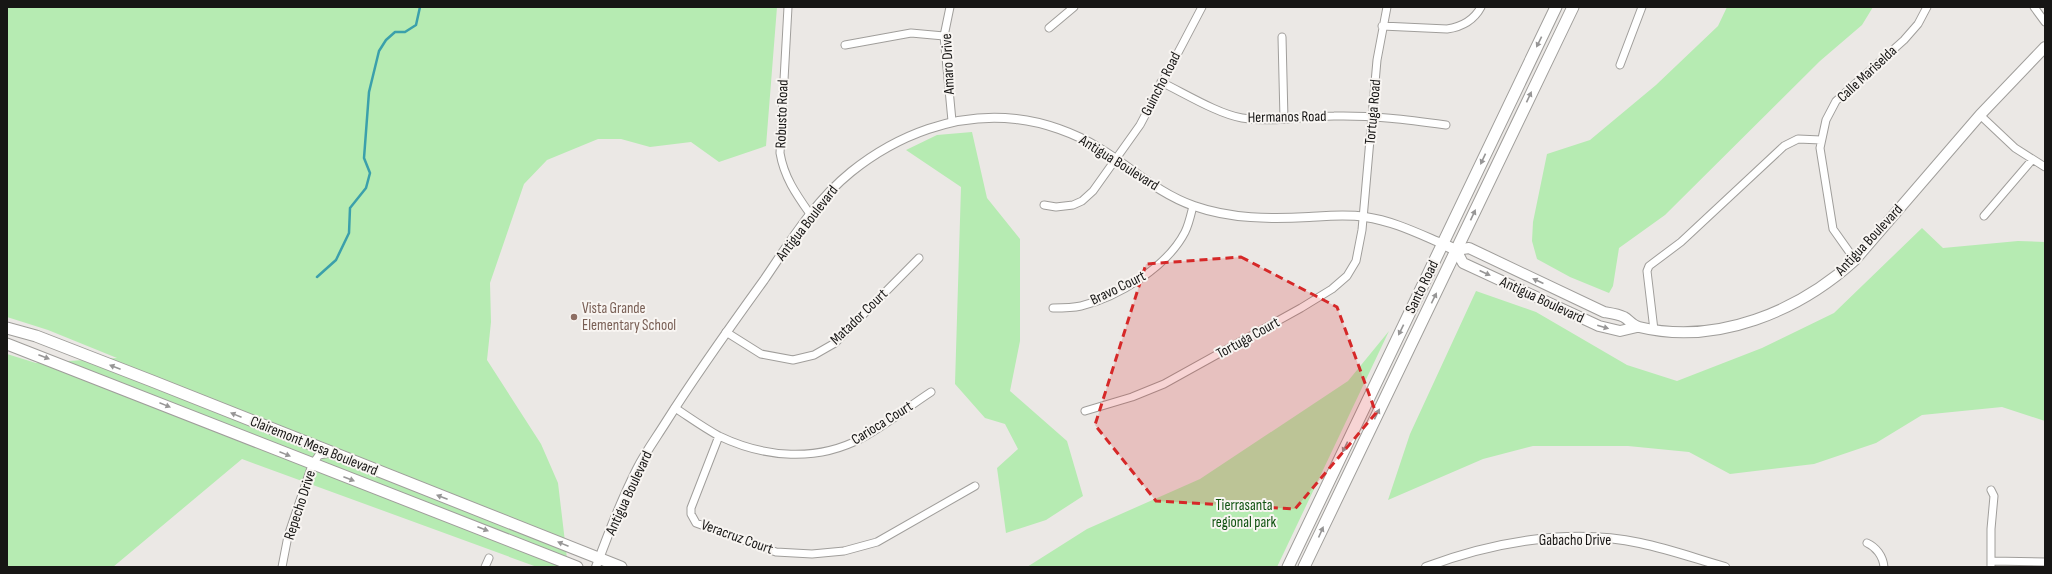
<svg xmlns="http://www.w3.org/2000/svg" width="2052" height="574" font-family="'Sofia Sans Condensed',sans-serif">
	<rect width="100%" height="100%" fill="#ebe8e5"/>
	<!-- green -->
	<path fill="#b6ebb2" d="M7,7H777L766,146L719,162L691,142L650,147L621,139H598L547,160L524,184L490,283L491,322L487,360L541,444L558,483L568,567H537L242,459L113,567H7V354L36,363L117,358L48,330L7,317Z
		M1727,7H1873L1862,25L1820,61L1665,215L1619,248L1613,286L1609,293L1570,277L1537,259L1532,241L1533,222L1547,154L1590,140L1656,85L1718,26Z
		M972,132L987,198L1020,239V341L1010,391L1067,441L1083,496L1046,520L1006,533L997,468L1018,449L1005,424L985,418L955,384L961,187L906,150L937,135Z
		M1922,228L1943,248L2018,241L2045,242V421L2002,407L1922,415L1876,443L1814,464L1730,474L1689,452L1628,446H1533L1483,459L1388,500L1410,434L1476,291L1536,312L1627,365L1677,381L1762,348L1834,313Z
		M1389,331L1277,567H1027L1087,529L1200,479L1348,381Z"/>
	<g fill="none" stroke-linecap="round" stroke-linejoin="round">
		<!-- stream -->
		<path stroke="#3ba0ab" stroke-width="2.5" d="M317,277L336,260L349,233L350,208L366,188L370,173L364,158L369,92L379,51L386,40L395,32H405L416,25L420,7"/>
		<defs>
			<path id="minor" d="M788,7L780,153C784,177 796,194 810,214
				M950,7L944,36L952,121
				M2034,7L2045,22
				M1382,26L1447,29C1461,27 1474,20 1481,7
				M1049,28L1074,7
				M1282,37L1284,119
				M845,45L911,33L944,36
				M1620,65L1642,7
				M1161,82C1184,93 1218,114 1242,118C1272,123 1303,116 1334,116C1371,115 1409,120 1446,125
				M1980,115L2015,148L2045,167
				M1044,205L1056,207L1073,205L1082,201L1093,191L1140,125L1202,7
				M1984,216L2032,160
				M1855,260L1833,229L1820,148L1826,120L1836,101L1904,40L1918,24L1927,7
				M1053,308C1062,308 1072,308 1081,306C1118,297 1167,267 1185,232C1189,224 1191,214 1193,206
				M1654,330L1647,271L1649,266L1681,242L1784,146L1798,139L1821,140
				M726,332L761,354L793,360L814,355L835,343L919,258
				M675,408C689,417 704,428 719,436C765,458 817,462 862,438C886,425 908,407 931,392
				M1085,411L1132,397L1164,384L1301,308L1332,289L1347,276L1356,261L1362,230L1377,60L1387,7
				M719,436L691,508V514L696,523L776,552L812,554L844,551L877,542L975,486
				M1867,543C1876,547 1883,556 1884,567
				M1991,561L2045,562
				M282,567L288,536L312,465L319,455L330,453
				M485,567L489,558
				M1991,567V529L1994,496L1991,490"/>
			<path id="tertiary" d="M596,567C608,534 621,501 637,469C645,453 656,438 666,422C697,373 730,327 764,280C790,242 814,202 851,172C897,135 956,112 1016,119C1044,122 1075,133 1099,148C1131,167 1157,193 1194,206C1231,219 1270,219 1309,217C1327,216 1346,214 1365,217C1393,221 1417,233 1443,244
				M1426,567C1492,542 1570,528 1640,543C1669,549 1697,559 1725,567"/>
			<path id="secondary" d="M1443,244L1456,250L1469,248L1604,312C1610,313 1618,314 1624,317C1629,320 1633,326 1639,327C1717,346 1799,311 1855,260L1980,115L2045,47
				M1456,250L1463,263L1599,326L1620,331L1637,327"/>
			<path id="primary" d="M7,328L36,336L152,381L621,567
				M7,344L577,567
				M1288,567L1556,7
				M1304,567L1573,7"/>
		</defs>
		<!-- minor casing -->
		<use href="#minor" stroke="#a09e9b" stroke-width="9"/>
		<!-- tertiary casing -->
		<use href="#tertiary" stroke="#a09e9b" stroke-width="10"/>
		<!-- secondary casing -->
		<use href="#secondary" stroke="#a09e9b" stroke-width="12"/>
		<!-- primary casing -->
		<use href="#primary" stroke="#a09e9b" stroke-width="13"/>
		<!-- minor -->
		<use href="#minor" stroke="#fff" stroke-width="7"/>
		<!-- tertiary -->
		<use href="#tertiary" stroke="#fff" stroke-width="8"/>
		<!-- secondary -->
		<use href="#secondary" stroke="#fff" stroke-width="10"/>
		<!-- primary -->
		<use href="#primary" stroke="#fff" stroke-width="11"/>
	</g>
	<!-- one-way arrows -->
	<defs><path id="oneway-solid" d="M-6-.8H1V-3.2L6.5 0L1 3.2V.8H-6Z"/></defs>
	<g fill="#979696">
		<use href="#oneway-solid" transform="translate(1539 42) rotate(116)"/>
		<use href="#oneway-solid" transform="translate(1529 97) rotate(-65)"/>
		<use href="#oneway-solid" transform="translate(1483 159) rotate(115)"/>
		<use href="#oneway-solid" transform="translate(1473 215) rotate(-65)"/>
		<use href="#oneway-solid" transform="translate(1485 273) rotate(25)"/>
		<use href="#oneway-solid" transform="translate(1538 281) rotate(-155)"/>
		<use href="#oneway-solid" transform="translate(1434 298) rotate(-64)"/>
		<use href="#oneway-solid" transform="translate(1603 327) rotate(16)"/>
		<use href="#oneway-solid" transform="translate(1401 330) rotate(116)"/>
		<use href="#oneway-solid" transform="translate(44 357) rotate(21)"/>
		<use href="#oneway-solid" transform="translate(115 367) rotate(-159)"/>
		<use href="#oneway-solid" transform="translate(165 405) rotate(22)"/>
		<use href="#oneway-solid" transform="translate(1377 414) rotate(-64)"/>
		<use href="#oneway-solid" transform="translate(236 415) rotate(-158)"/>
		<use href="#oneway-solid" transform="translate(1345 447) rotate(116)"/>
		<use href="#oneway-solid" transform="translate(285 454) rotate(22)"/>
		<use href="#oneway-solid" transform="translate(349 479) rotate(21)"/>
		<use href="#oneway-solid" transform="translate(442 497) rotate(-159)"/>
		<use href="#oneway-solid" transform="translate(483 529) rotate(21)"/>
		<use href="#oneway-solid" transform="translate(1321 532) rotate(-66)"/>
		<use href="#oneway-solid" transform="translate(563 544) rotate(-158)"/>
	</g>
	<!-- marked area -->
	<path fill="#d62828" fill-opacity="0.2" stroke="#d62828" stroke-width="3" stroke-dasharray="8 5" stroke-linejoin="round" d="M1241,257L1337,307L1376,413L1295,509L1156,501L1095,425L1146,264Z"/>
	<!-- markers -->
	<circle fill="#8d6e63" stroke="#f8f5f2" stroke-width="1.5" cx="574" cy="317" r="4"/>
	<g text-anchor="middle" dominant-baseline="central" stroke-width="4" stroke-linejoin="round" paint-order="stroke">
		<!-- street labels -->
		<g font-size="15" fill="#171615" stroke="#f8f5f2">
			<text transform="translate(948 64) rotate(-93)">Amaro Drive</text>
			<text transform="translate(1867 74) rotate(-43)">Calle Mariselda</text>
			<text transform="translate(1161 84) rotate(-63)">Guincho Road</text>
			<text transform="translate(1373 112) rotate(-85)">Tortuga Road</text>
			<text transform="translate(782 114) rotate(-88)">Robusto Road</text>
			<text transform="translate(1287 117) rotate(-1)">Hermanos Road</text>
			<text transform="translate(1119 163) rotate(32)">Antigua Boulevard</text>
			<text transform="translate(807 223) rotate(-52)">Antigua Boulevard</text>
			<text transform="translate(1869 240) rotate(-47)">Antigua Boulevard</text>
			<text transform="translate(1422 287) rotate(-64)">Santo Road</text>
			<text transform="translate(1118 288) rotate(-26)">Bravo Court</text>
			<text transform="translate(1542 300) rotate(25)">Antigua Boulevard</text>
			<text transform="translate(859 317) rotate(-44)">Matador Court</text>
			<text transform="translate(1248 338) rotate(-29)">Tortuga Court</text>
			<text transform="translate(882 423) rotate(-32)">Carioca Court</text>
			<text transform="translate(314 446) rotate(22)">Clairemont Mesa Boulevard</text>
			<text transform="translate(629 493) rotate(-65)">Antigua Boulevard</text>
			<text transform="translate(300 505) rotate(-72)">Repecho Drive</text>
			<text transform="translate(737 537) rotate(20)">Veracruz Court</text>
			<text x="1575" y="540">Gabacho Drive</text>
		</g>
		<!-- education labels -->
		<g font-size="15" fill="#785e54" stroke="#f8f5f2" text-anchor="start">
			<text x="582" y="308">Vista Grande<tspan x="582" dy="17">Elementary School</tspan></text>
		</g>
		<!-- park labels -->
		<g font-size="15" fill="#0f5210" stroke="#f8f5f2">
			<text x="1244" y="505">Tierrasanta<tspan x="1244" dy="17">regional park</tspan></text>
		</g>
	</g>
	<!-- border -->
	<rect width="2052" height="574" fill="none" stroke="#171615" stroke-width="16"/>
</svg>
